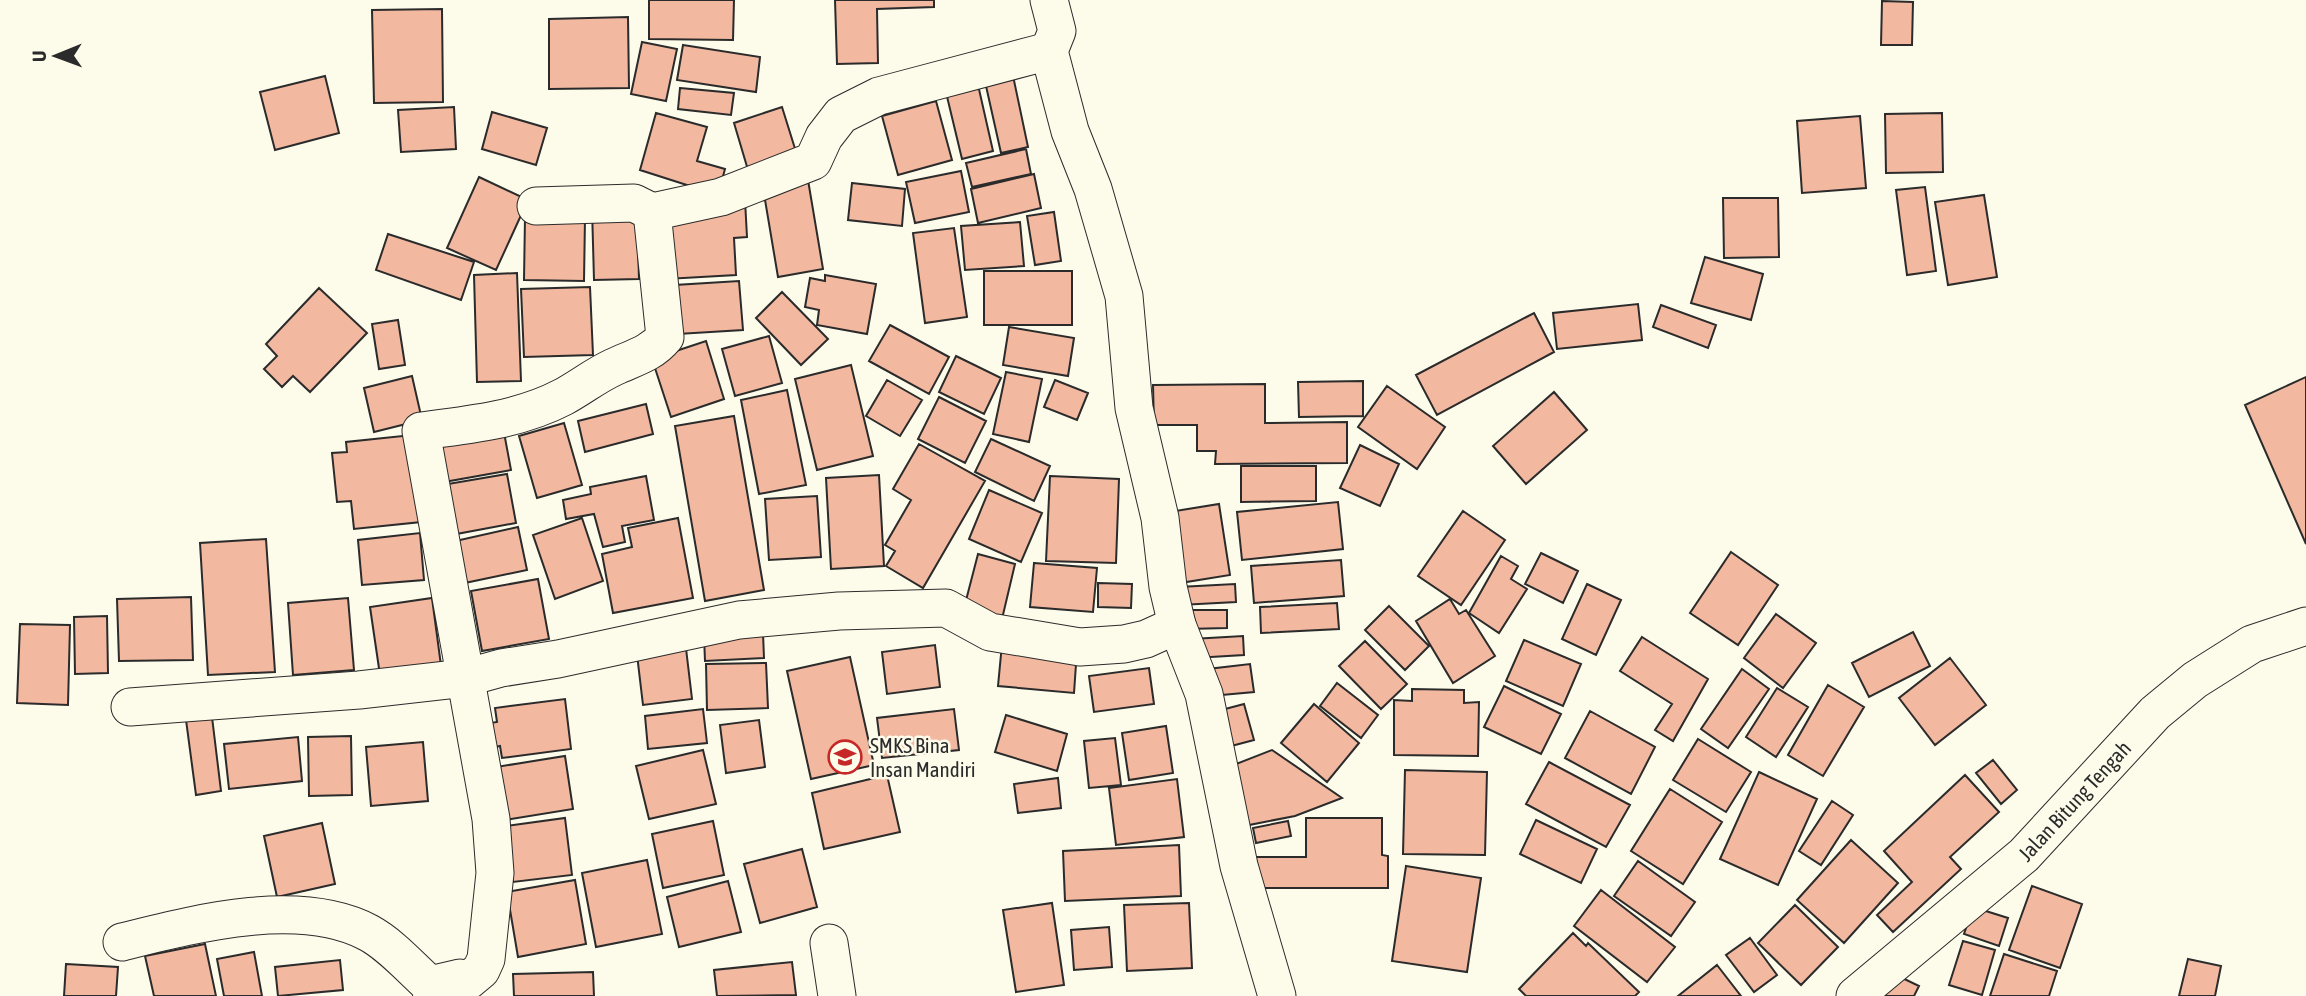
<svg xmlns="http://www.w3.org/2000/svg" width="2306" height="996" font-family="'Asap Condensed',sans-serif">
	<rect width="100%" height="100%" fill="#fdfbea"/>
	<!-- building -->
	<path fill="#f2b8a0" stroke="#2b2b2b" stroke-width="2" d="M649,0H734L733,40L649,39Z
		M835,0H934V7L877,9L878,63L837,64Z
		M1882,1L1913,2L1912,45H1881Z
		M442,9L443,102L374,103L372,10Z
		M628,17L629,88L549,89V19Z
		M642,42L677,49L666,101L631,94Z
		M683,45L760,57L756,92L677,80Z
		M1012,71L1028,147L1001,153L984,77Z
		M325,76L339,133L275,150L260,92Z
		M976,76L993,151L962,159L944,84Z
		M680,88L734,93L731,115L678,109Z
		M936,101L952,160L898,175L882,116Z
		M454,107L456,149L401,152L398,110Z
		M782,107L797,155L748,170L734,123Z
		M492,112L547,128L536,165L482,149Z
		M656,113L707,127L697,161L725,169L718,195L640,170Z
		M1942,113L1943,172L1886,173L1885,114Z
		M1860,116L1866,188L1802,193L1797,121Z
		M1026,149L1031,174L972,187L966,163Z
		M961,171L969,212L915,223L906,182Z
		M1034,174L1041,208L978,223L971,189Z
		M479,177L528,200L496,270L447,248Z
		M808,180L823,269L778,277L763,188Z
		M852,183L905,189L902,226L848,220Z
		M1925,187L1936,271L1907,275L1896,190Z
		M1984,195L1997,277L1948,285L1935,202Z
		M1723,198H1778L1779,257L1724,258Z
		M745,200L747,237L734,238L736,275L666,279L663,219Z
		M637,207L639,279L594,280L592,208Z
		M1054,212L1061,261L1035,265L1027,216Z
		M525,217L585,218L584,281L524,280Z
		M1020,222L1024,266L965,270L961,226Z
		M954,228L967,317L925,323L913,233Z
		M388,234L474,262L461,300L376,270Z
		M1705,257L1763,274L1751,320L1691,303Z
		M984,271H1072V325H984Z
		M517,273L521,381L477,382L474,275Z
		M825,275L876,284L867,334L817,325L819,310L805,307L810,278L825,281Z
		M739,281L743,330L678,334L675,285Z
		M590,287L593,355L524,357L521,289Z
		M319,288L367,333L310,392L293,376L282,387L264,369L277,356L266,344Z
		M782,292L828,339L801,365L756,318Z
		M1638,304L1642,340L1557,349L1553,313Z
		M1661,305L1716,325L1708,348L1653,327Z
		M1534,313L1554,352L1437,415L1416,375Z
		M398,320L405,365L379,369L372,324Z
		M890,325L949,357L929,394L869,361Z
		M1009,327L1074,338L1068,376L1003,365Z
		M769,336L782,383L735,396L722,349Z
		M706,341L724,399L671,417L652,359Z
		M956,356L1001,378L984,414L939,392Z
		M851,365L873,456L817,470L795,379Z
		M1006,372L1042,379L1029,442L993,434Z
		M412,376L422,420L374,432L364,388Z
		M2306,377V544L2245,405Z
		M887,380L922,400L900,436L866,416Z
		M1055,380L1088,393L1077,420L1044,407Z
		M1363,381V416L1299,417L1298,382Z
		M1265,384V423L1347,422V463L1215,464L1216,451H1197V425H1154L1153,385Z
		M1387,386L1445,427L1417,469L1358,427Z
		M787,390L806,485L759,494L741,400Z
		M1554,392L1587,430L1526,484L1493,446Z
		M939,397L986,421L965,463L918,439Z
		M646,404L653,434L585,452L578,421Z
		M734,416L764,590L705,601L675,426Z
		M564,423L582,485L537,498L519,436Z
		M503,427L511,470L433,484L426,441Z
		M412,435L421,522L354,529L351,501L337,502L332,453L347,452L346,442Z
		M991,439L1050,466L1034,501L975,472Z
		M919,444L985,481L923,588L886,566L895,551L885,545L911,500L893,489Z
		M1360,445L1399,464L1380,506L1340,488Z
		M1241,466H1316V501L1241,502Z
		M507,474L516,523L451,535L442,485Z
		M879,475L884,566L831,569L826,478Z
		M646,476L654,520L622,526L625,542L603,547L594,514L566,519L563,500L591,494L590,487Z
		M1050,476L1119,479L1116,563L1046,561Z
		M989,490L1042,513L1021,562L969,539Z
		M817,496L821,557L769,560L765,499Z
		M1338,502L1343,549L1242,560L1237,512Z
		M1219,504L1230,575L1174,584L1163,513Z
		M1463,511L1505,540L1461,605L1418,576Z
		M582,518L603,581L555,599L533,535Z
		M678,518L693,598L613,613L602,554L632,547L628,528Z
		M518,527L527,570L460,584L451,542Z
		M420,533L424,580L362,585L358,540Z
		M266,539L275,672L208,675L200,543Z
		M1731,552L1778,585L1738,645L1690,613Z
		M1541,553L1578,571L1563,603L1525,584Z
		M978,554L1015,564L1002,619L964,608Z
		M1501,556L1518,566L1511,579L1527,589L1499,633L1469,613Z
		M1341,560L1344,596L1254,603L1251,566Z
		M1034,563L1097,568L1093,612L1030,607Z
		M538,579L549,639L482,651L471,591Z
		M1098,583L1132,584L1131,608L1098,607Z
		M1235,584L1236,602L1180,605L1179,587Z
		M1587,584L1621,600L1596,655L1562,639Z
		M191,597L193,660L119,661L117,599Z
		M348,598L354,670L293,675L288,603Z
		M432,598L442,673L381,682L370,607Z
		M1450,599L1459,614L1466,610L1495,656L1453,683L1416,621Z
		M1337,603L1339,629L1261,633L1260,607Z
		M1389,606L1429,646L1405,670L1365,630Z
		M1187,610H1227V628L1187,629Z
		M1776,614L1816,643L1783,688L1744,658Z
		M107,616L108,673L75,674L74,617Z
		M20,624L70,625L68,705L17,703Z
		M1913,632L1930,666L1869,697L1852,663Z
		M763,633L764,658L705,661L704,636Z
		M1243,636L1244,655L1194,658L1192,639Z
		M1642,637L1708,679L1673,741L1655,730L1672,704L1620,671Z
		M685,640L692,699L643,705L636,646Z
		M1524,640L1581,664L1563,706L1506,681Z
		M1365,641L1407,684L1381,709L1339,666Z
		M1002,644L1077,650L1074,693L998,686Z
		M935,645L940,687L887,694L882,652Z
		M850,657L874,765L811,779L787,671Z
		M1950,658L1986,705L1935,745L1899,698Z
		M766,663L768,708L707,710L706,664Z
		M1250,664L1254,692L1211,696L1208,669Z
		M1149,668L1154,704L1094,712L1089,676Z
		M1742,669L1769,689L1728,748L1701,729Z
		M1337,683L1378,715L1361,738L1320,706Z
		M1828,685L1864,707L1823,776L1788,755Z
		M1504,686L1561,714L1541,754L1484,727Z
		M1777,688L1808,707L1776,757L1746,737Z
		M1412,689L1464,690V703L1479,702L1478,756L1394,755V700L1412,701Z
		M565,699L571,749L502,758L500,746L487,749L484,724L497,722L495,708Z
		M1244,704L1254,740L1220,749L1210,713Z
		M1314,704L1359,743L1327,782L1281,743Z
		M703,709L707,743L648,749L645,716Z
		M954,709L959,750L882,758L877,718Z
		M1590,711L1655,747L1631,794L1565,758Z
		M1006,715L1067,734L1057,771L995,752Z
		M212,717L221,791L196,795L186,720Z
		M759,720L765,767L726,773L720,725Z
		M1166,726L1173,773L1129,780L1122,733Z
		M351,736L352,795L309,796L308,737Z
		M298,737L302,781L229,789L224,744Z
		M1115,738L1121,785L1089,788L1084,741Z
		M1698,739L1751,772L1726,812L1673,780Z
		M423,742L428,801L371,806L366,747Z
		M703,750L716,804L649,819L636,766Z
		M1272,750L1342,798L1295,816L1249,825L1231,766Z
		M565,756L573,809L499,821L490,768Z
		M1993,760L2017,790L2001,804L1976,773Z
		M1549,762L1630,805L1606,847L1526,804Z
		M1405,770L1487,772L1485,855L1403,854Z
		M1759,772L1817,799L1778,885L1720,859Z
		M887,775L900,832L824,849L812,793Z
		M1965,775L1999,812L1950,857L1961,869L1893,932L1877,915L1912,882L1884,851Z
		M1058,778L1061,808L1018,813L1014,784Z
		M1177,779L1184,837L1116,845L1109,788Z
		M1670,789L1722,822L1683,884L1631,851Z
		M1832,801L1853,815L1821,865L1799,851Z
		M565,818L572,875L513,882L506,826Z
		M1306,818H1382V855L1388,856V888H1254V857H1306Z
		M1536,820L1597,849L1581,883L1520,854Z
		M713,821L724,875L663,888L652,834Z
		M1288,821L1291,836L1256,843L1253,828Z
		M322,823L335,884L277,897L264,836Z
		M1851,840L1898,883L1844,943L1797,900Z
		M1179,845L1181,896L1065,901L1063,851Z
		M802,849L817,907L760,923L744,864Z
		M647,860L662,934L596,947L582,873Z
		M1638,861L1695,902L1671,936L1614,896Z
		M1406,866L1481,878L1467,972L1392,961Z
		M575,880L586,944L518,957L507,892Z
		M728,881L741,932L679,947L667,897Z
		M2032,886L2082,904L2060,968L2009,950Z
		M1601,890L1675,947L1647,982L1574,926Z
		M1052,903L1064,985L1016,992L1003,910Z
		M1189,903L1192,968L1127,971L1124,905Z
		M1795,905L1838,947L1801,985L1758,943Z
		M1973,907L2008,918L1999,946L1964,934Z
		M1109,927L1112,967L1074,970L1071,930Z
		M1573,933L1586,946L1588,943L1639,992L1635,996H1526L1519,989Z
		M1750,938L1777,975L1754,992L1726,955Z
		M1963,941L1995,950L1982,995L1949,985Z
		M205,944L216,996H154L145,956Z
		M254,952L262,996H224L217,959Z
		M2004,954L2057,971L2049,996H1990Z
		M2188,959L2221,966L2215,996H2179Z
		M340,960L343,990L278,996L275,967Z
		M792,962L796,995L717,996L714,970Z
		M66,964L118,967L116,996H64Z
		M1717,965L1741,996H1678Z
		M593,972L594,996H514L513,974Z
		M1894,974L1919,986L1914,996H1884Z"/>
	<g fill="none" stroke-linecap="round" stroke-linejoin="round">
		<defs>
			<g id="minor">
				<path d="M1049,0L1057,31L1049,51L1070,131L1093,189L1124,296L1134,408L1160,518L1168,587L1177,625L1204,694L1239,866L1277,996"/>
				<path d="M536,206L634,203L652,212"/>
				<path d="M130,707L359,690L465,678L501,668L558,659L739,620L839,611L946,608L990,632L1080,647L1124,644L1146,639L1177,625"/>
				<path d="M122,942C194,924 300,896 369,933C391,945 411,968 430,985"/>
				<path d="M829,943L837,996"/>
				<path d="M432,996L430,985L460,978L469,980L481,970L486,959L495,873L491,819L421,431C469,425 519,420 563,397C580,388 596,375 614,367C633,358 651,354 665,337L652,212L721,197L813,161L824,137L841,115L879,96L1049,51"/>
				<path id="s1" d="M1855,996L2024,855L2155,713L2195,680L2252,644L2306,626"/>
			</g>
		</defs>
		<!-- minor casing -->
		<use href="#minor" stroke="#2b2b2b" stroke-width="39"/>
		<!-- minor -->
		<use href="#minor" stroke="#fdfbea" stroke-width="37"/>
	</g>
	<!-- icons -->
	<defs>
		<symbol id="school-ring" viewBox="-11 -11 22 22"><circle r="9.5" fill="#fdfbea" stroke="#c62828" stroke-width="1.5"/><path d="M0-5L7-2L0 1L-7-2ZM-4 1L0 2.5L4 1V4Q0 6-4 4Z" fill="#c62828"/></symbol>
	</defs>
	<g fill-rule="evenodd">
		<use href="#school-ring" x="826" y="738" width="38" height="38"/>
	</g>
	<g text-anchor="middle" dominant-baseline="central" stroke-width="5" stroke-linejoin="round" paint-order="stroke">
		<!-- poi labels -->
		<g font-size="21" fill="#2b2b2b" stroke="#fdfbea" text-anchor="start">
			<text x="870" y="745">SMKS Bina<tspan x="870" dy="24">Insan Mandiri</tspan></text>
		</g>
		<!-- street labels -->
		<g font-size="21" fill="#2b2b2b" stroke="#fdfbea">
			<text stroke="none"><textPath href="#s1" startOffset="294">Jalan Bitung Tengah</textPath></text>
		</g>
	</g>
	<!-- north arrow -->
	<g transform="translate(56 56) rotate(269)" stroke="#fdfbea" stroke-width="5" paint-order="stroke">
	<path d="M0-5L12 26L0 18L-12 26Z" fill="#2b2b2b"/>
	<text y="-10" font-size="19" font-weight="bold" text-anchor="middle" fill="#2b2b2b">U</text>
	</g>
</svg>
